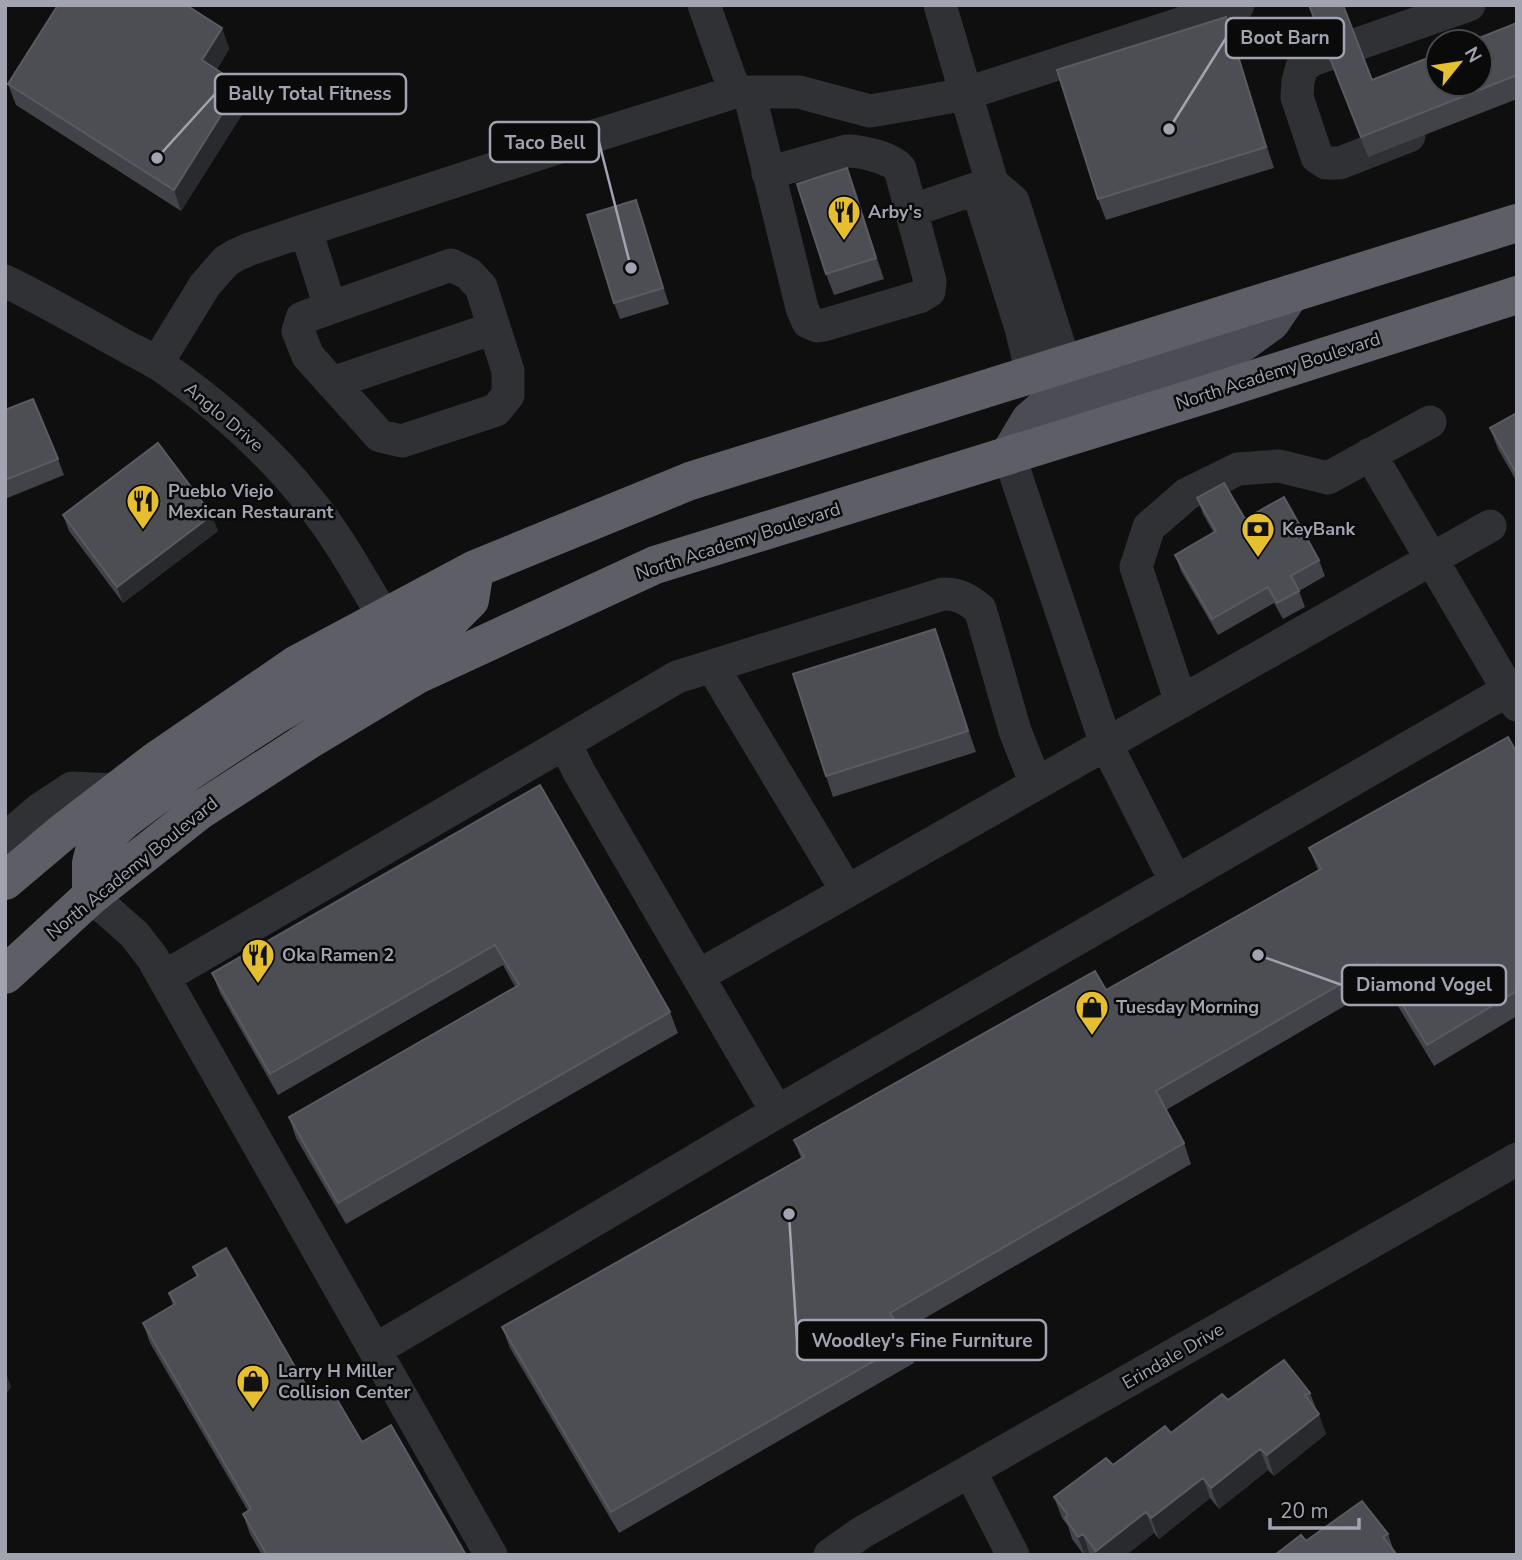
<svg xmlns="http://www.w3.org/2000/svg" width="1522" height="1560" font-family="'Nunito Sans',sans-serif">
	<rect width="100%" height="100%" fill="#0f0f10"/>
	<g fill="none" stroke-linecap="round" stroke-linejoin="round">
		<!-- minor -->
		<path stroke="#303135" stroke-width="33" d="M704,5L735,92
			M940,5L992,183L1013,201L1065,364
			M749,92L802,308L808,322L817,326L824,325L919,297L929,291L930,281L900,169C892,158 861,151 847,151L768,173
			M1409,136L1340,163H1326L1317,157L1297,97L1298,81L1302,67L1312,60L1469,5
			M992,183L983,207L1021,328L1032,374
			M911,211L992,183
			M306,230L330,307
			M451,265L469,274L481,287L508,371V395L496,410L402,441L380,436L308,356L298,331L302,318Z
			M5,281C44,300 81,321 118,342C132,350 146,356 160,365C215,403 267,448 309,501C338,536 361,579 384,617
			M157,363L205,285L226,261L236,255L250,249L306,230L575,142L735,92H799L870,111L917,103L965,94L1238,5
			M332,383L494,328
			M1370,454L1517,705
			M1009,455L1106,744L1176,882
			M712,666L847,891
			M1181,702L1136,567L1149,527L1187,494L1238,469L1279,466L1328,478L1430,422
			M565,743L677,677L943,594C960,594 967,599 980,609L1015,731L1036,784
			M5,839L40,809L72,788L116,790
			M91,896L134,934L152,957L491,1555
			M698,976L1490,526
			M164,977L565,743L579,772L777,1112
			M375,1350L777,1112L1508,690L1517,687
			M970,1471L1013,1555
			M830,1555L861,1533L1517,1159"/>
		<!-- major -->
		<path stroke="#4c4d54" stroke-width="38" d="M1009,455L1030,420L1045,407L1211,355L1242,343L1271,322L1290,294"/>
		<!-- highway -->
		<path stroke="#5d5e66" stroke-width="38" d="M5,881L63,832L154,762L297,664L475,569L690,481L1517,223
			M91,896V863L95,847L124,820L190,771L274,716L353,671L452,618L470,600L475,569
			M5,975L91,896L199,811L309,740L417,675L655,565L1210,393L1517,295"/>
	</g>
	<!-- wall -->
	<path fill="#424348" d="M1309,5L1372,80L1517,23V99L1368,157Z
		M1226,17L1233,38L1274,168L1106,220L1098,199Z
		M222,28L229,49L217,69L248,105L181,211L16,105L8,84Z
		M847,168L884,279L834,295L826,274Z
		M636,200L669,304L620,319L614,303Z
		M5,410L58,459L64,475L5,499Z
		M1517,413V482L1498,449L1490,428Z
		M1197,498L1245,519L1319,560L1325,576L1299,591L1305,607L1283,619L1274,603L1218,635L1181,571L1175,555L1214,533L1203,514Z
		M63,515L218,531L123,603L69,531Z
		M943,650L976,752L833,797L826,776Z
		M1517,753V1016L1434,1066L1384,983L1166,1110L1184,1143L1191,1164L901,1332L907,1342L914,1363L619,1533L510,1348L502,1327L801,1158L794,1140L1106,990L1318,870L1309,848Z
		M540,785L670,1012L678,1033L346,1224L296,1138L289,1117L515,987L503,965L278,1095L220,993L212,973Z
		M193,1267L312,1396L362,1442L466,1555H262L250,1534L243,1514L248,1511L150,1343L143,1323L173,1305L169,1293L197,1277Z
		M1310,1393L1326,1434L1274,1476L1268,1470L1219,1509L1210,1498L1159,1539L1154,1533L1126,1555H1084L1072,1539L1068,1526L1062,1518L1054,1497L1171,1433L1228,1400Z
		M1388,1534L1394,1551L1306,1541Z"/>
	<!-- shaded-wall -->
	<path fill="#292a2d" d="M1226,17L1233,38L1274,168L1266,147Z
		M222,28L229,49L209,81L202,60Z
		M240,85L248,105L181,211L174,190Z
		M847,168L855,189L884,279L876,258Z
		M636,200L642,216L669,304L663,288Z
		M212,515L218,531L123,603L117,587Z
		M935,629L943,650L976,752L968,731Z
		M5,1370L11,1387L5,1396Z
		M1319,1414L1326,1434L1274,1476L1267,1455Z
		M1260,1449L1268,1470L1219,1509L1211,1488Z
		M1203,1478L1210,1498L1159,1539L1151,1518Z
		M1146,1512L1154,1533L1126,1555H1097L1096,1551Z
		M1083,1534L1090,1555H1085L1078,1537Z"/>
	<!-- building -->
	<path fill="#4c4e53" stroke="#5a5b62" stroke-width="2" d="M58,5H186L222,28L202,60L240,85L174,190L8,84Z
		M1309,5H1343L1372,80L1438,54V84H1480V42H1469L1517,23V75L1361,137Z
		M1226,17L1266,147L1098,199L1057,70Z
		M847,168L876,258L826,274L797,184Z
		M636,200L663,288L614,303L587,215Z
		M33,399L58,459L5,480V410Z
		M1517,413V474L1490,428Z
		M158,443L212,515L117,587L63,515Z
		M1224,483L1245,519L1284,497L1319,560L1291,576L1299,591L1277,603L1268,587L1212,619L1175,555L1216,531L1197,498Z
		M935,629L968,731L826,776L793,674Z
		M1508,737L1517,753V991L1427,1045L1377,963L1156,1091L1184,1143L890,1313L907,1342L611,1512L502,1327L804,1157L794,1140L1095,971L1106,990L1321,869L1309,848Z
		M540,785L670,1012L338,1203L289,1117L519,985L495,945L270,1074L212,973Z
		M226,1248L312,1396L329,1386L362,1442L391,1425L466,1555H267L243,1514L251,1509L143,1323L175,1304L169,1293L198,1276L193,1267Z
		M1284,1360L1310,1393L1305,1395L1319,1414L1267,1455L1260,1449L1211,1488L1203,1478L1151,1518L1146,1512L1096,1551L1083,1534L1078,1537L1065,1518L1068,1515L1054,1497L1106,1458L1113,1465L1165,1426L1171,1433L1222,1394L1228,1400Z
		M1362,1501L1388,1534L1383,1537L1397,1555H1275L1301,1535L1306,1541Z"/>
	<!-- icons -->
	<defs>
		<symbol id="restaurant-pin" viewBox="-11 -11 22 30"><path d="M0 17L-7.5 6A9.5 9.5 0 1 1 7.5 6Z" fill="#e6bf31" stroke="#0a0a0b"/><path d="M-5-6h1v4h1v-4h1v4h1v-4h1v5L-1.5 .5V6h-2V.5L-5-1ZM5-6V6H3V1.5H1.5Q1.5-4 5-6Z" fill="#111"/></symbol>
		<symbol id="bank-pin" viewBox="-11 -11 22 30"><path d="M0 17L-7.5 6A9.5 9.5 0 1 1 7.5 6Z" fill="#e6bf31" stroke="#0a0a0b"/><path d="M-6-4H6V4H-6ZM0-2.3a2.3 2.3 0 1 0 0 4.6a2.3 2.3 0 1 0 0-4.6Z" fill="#111"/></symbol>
		<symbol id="shop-pin" viewBox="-11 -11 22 30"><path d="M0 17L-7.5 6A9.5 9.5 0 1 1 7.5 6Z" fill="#e6bf31" stroke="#0a0a0b"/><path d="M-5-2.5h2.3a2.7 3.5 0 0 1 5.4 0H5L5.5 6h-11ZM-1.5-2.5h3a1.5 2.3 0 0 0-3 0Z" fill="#111"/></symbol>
	</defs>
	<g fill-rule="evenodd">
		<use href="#restaurant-pin" x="825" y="193" width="38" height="52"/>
		<use href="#restaurant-pin" x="124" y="482" width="38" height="52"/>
		<use href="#bank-pin" x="1239" y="510" width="38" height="52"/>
		<use href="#restaurant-pin" x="239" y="936" width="38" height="52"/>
		<use href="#shop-pin" x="1073" y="988" width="38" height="52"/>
		<use href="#shop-pin" x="234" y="1362" width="38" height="52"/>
	</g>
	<g text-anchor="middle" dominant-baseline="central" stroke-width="5" stroke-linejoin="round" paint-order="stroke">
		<!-- poi labels -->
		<g font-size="18" font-weight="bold" fill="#a1a4b0" stroke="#0a0a0b" text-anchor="start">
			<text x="868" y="212">Arby's</text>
			<text x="168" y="491">Pueblo Viejo<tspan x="168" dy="21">Mexican Restaurant</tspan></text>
			<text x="1282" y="529">KeyBank</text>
			<text x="282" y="955">Oka Ramen 2</text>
			<text x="1116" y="1007">Tuesday Morning</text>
			<text x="278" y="1371">Larry H Miller<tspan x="278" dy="21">Collision Center</tspan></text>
		</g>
		<!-- street labels -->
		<g font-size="18" fill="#a1a4b0" stroke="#0a0a0b">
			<text transform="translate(1278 371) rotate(-18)">North Academy Boulevard</text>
			<text transform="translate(224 417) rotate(40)">Anglo Drive</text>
			<text transform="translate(738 541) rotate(-18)">North Academy Boulevard</text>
			<text transform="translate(132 868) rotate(-39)">North Academy Boulevard</text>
			<text transform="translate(1173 1356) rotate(-30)">Erindale Drive</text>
		</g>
	</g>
	<!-- callouts -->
	<path fill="none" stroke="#a1a4b0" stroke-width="2.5" d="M1169 129L1226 38M157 158L215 94M631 268L599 142M1258 955L1342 985M789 1214L797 1340"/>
	<g fill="#a1a4b0" stroke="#0a0a0b" stroke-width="2.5">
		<circle cx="1169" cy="129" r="7"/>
		<circle cx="157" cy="158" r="7"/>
		<circle cx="631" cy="268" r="7"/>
		<circle cx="1258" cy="955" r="7"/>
		<circle cx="789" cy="1214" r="7"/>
	</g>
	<g fill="#0a0a0b" stroke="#a1a4b0" stroke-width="2.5">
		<rect x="1226" y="18" width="118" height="40" rx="7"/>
		<rect x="215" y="74" width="191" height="40" rx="7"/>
		<rect x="490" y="122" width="109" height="40" rx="7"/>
		<rect x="1342" y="965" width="164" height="40" rx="7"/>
		<rect x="797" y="1320" width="249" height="40" rx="7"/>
	</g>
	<g font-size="19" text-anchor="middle" font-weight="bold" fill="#a1a4b0">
		<text x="1285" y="44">Boot Barn</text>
		<text x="310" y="100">Bally Total Fitness</text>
		<text x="545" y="149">Taco Bell</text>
		<text x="1424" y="991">Diamond Vogel</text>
		<text x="922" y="1347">Woodley's Fine Furniture</text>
	</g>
	<!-- border -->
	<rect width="1522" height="1560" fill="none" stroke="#a1a4b0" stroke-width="14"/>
	<!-- north arrow -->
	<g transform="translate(1459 63) rotate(60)"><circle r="33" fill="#0a0a0b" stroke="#46484d" stroke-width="2"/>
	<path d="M0-5L12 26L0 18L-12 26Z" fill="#e6bf31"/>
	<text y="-10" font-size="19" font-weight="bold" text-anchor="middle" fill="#a1a4b0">N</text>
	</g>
	<!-- scale -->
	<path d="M1270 1518v10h89v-10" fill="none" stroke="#a1a4b0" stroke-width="3.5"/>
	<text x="1280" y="1518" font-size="21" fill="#a1a4b0" stroke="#0a0a0b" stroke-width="5" paint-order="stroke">20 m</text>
</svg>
